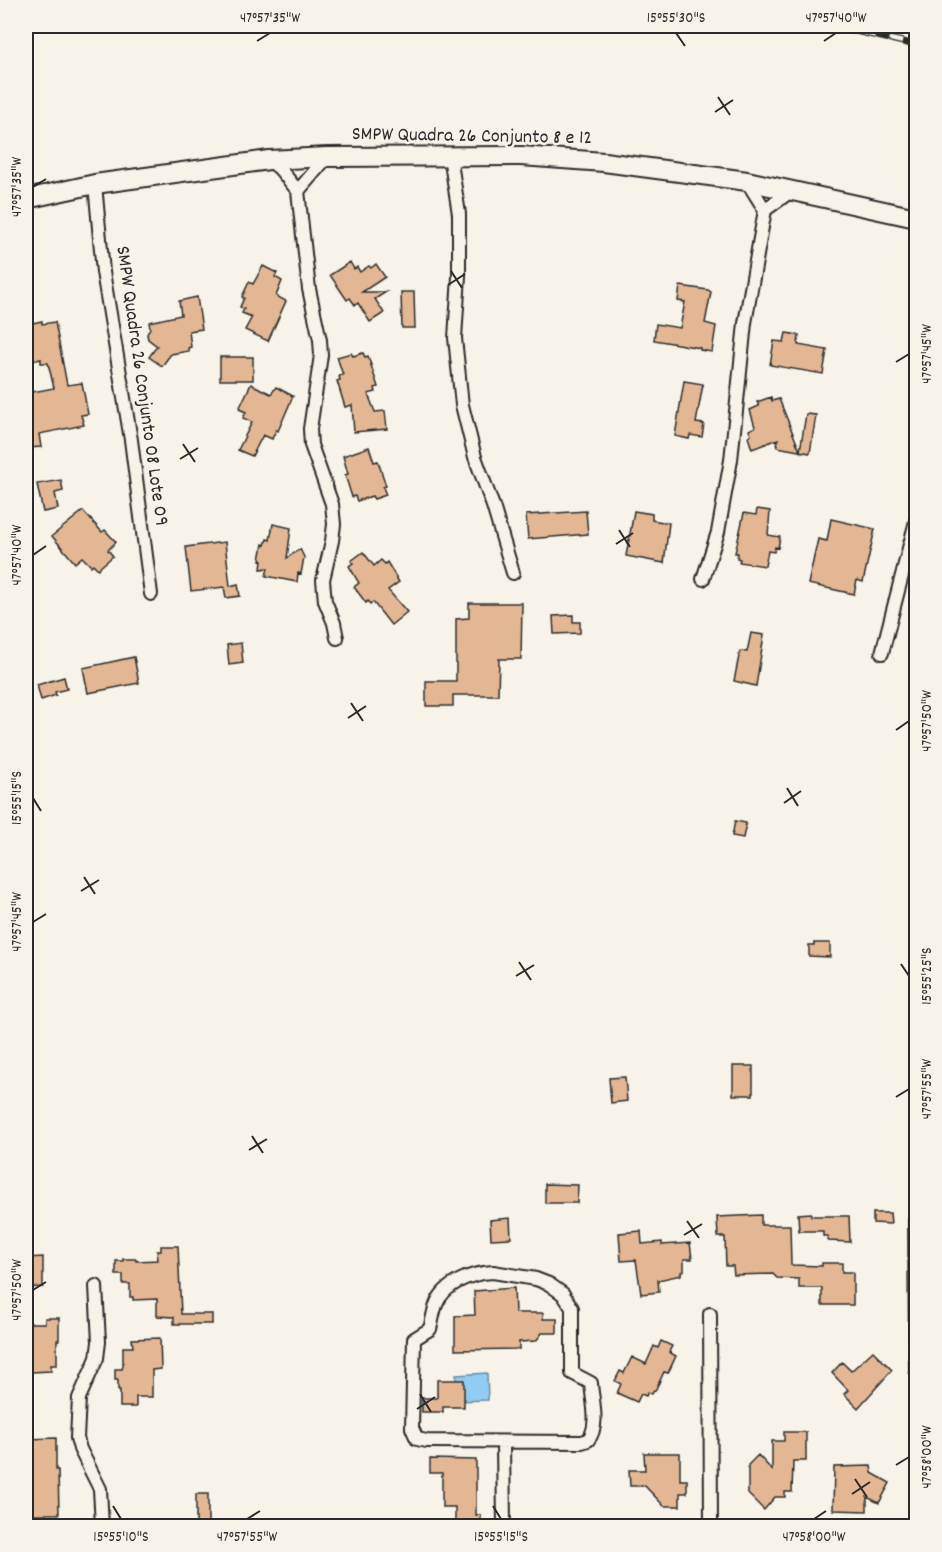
<svg xmlns="http://www.w3.org/2000/svg" width="942" height="1552" font-family="Dekko,sans-serif">
	<rect width="100%" height="100%" fill="#f7f3e8"/>
	<filter id="ink" filterUnits="userSpaceOnUse"><feTurbulence type="fractalNoise" baseFrequency=".0167" numOctaves="2"/><feDisplacementMap in="SourceGraphic" scale="12" xChannelSelector="R" yChannelSelector="G"/><feConvolveMatrix kernelMatrix="1 2 1 2 8 2 1 2 1" color-interpolation-filters="sRGB"/></filter>
	<g filter="url(#ink)">
		<!-- water -->
		<path fill="#92ccf2" stroke="#698ca2" stroke-width="1.5" d="M487,1373L488,1400L457,1401L456,1375Z"/>
		<!-- building -->
		<path fill="#e3b794" stroke="#2b2b2b" stroke-width="1.5" d="M350,262L354,269L357,267L360,272L369,266L371,268L376,264L385,277L362,292H386L375,299L384,313L370,322L358,303L355,305L350,298L347,300L330,275Z
			M263,266L277,273L275,277L282,281L276,296L286,301L268,341L245,330L252,317L242,313L244,309L240,307L244,298L242,297L249,282L253,284Z
			M680,286L708,290L711,292L705,323L716,326L712,352L700,350V348L654,340L656,324L680,328L685,302L678,301Z
			M401,292H414L415,328H402Z
			M197,297L202,329L189,331L191,347L188,348L189,351L171,354L162,366L149,357L157,346L148,339L147,334L150,328L149,322L181,315L179,301Z
			M42,321V324L55,322L67,385L82,383L88,414L81,415L84,425L39,434L41,447L28,448L26,434V406L29,405L27,393L54,388L48,363H41V359L27,362L26,353V335L30,332L28,324Z
			M786,333L799,335L798,345L827,350L823,374L770,365L774,341L784,342Z
			M351,353L353,356L363,353L365,357L368,356L378,387L375,388L376,392L368,394L375,412L385,411L387,429L354,432L352,405L345,407L337,381L340,380L339,376L343,375L337,357Z
			M220,357H253V380H220Z
			M684,381L703,384L696,423L704,424L702,437L690,435L689,439L675,436Z
			M251,384L271,394L276,387L293,396L278,431L276,430L272,439L263,435L252,456L238,450L252,422L243,418L246,412L239,409Z
			M771,397L772,401L779,399L800,451L806,414L816,415L810,453L777,447L778,439L752,449L748,437L751,435L749,430L755,427L750,410L759,406L757,402Z
			M369,447L374,462L378,461L386,486L383,487L386,495L374,499L372,496L357,501L355,496L352,497L345,475L348,474L343,456Z
			M61,480L63,491L55,493L58,509L43,512L37,484Z
			M757,509L770,511L768,535L780,537L778,548L775,547L774,552L768,551L765,566L739,562L740,559L737,558L738,553H735L744,513L756,515Z
			M83,511L102,532L105,530L116,542L108,550L113,556L98,569L93,564L91,566L82,557L75,563L52,536Z
			M586,511L588,534L528,539L526,515Z
			M634,511L652,514V520L669,523L664,563L626,556Z
			M831,519L875,529L863,582L857,580L854,594L808,584L818,539L827,541Z
			M273,524L291,528L287,558L300,549L304,557L301,574L298,573L297,582L266,576L268,568L261,569L262,561L260,560L263,544L265,545L267,539L270,540Z
			M225,542L230,586L238,584L240,596L226,598L224,587L191,591L186,547Z
			M363,552L374,566L381,560L385,564L387,562L399,582L388,590L407,612L391,625L373,602L370,604L368,601L366,603L354,587L359,583L349,566L353,563L351,561Z
			M469,603H522L521,659H499L498,695H453V706H426V681H456V619L469,618Z
			M573,615V622H580V633L554,634L553,616Z
			M751,633L764,635L756,686L734,681L740,651L747,652Z
			M241,643L243,663L229,665L227,645Z
			M134,657L139,683L88,693L83,668Z
			M64,677L67,689L55,692L56,695L41,700L37,685Z
			M735,821L746,823L743,838L732,836Z
			M814,943H830V957L809,956V945H814Z
			M733,1066H753V1095H733Z
			M625,1077L627,1101L611,1103L609,1078Z
			M545,1184L578,1185L577,1203H545Z
			M811,1213V1216H849L850,1242L828,1241V1236H823V1231H799L798,1214Z
			M873,1213H890L891,1224L873,1223Z
			M761,1215V1225H790L791,1265L822,1266V1263H842V1272H853V1305H822V1288H799V1279L777,1278L773,1274L734,1275L733,1266H726L725,1237H718L717,1217Z
			M510,1218L511,1238L491,1239L490,1220Z
			M641,1231L642,1244L662,1242V1245L690,1243L692,1259H684V1271L681,1272V1275L658,1280L659,1292L641,1294L636,1260L621,1261L619,1233Z
			M161,1246H178L181,1314H212V1324H174V1317L157,1316V1299L133,1300V1297H130V1284H123V1275H116V1261H123V1259H136V1261L158,1260L157,1251H161Z
			M43,1257V1287L26,1288V1258Z
			M514,1288L515,1313H543V1319H557V1333H542L536,1341L519,1342V1349L455,1350V1316L475,1315L474,1291Z
			M45,1318H59V1340H57V1365H51V1371L31,1372L30,1366H26V1323H45Z
			M160,1338L161,1369L152,1370V1397H136V1407H120V1390H118V1380H115V1369H122L123,1366V1347H133L132,1339Z
			M661,1341L672,1346L669,1352L676,1356L668,1373L664,1372L655,1391L654,1390L652,1394L648,1392L646,1396L641,1394L637,1402L617,1393L621,1384L615,1381L620,1371L624,1373L632,1357L646,1364L654,1346L658,1348Z
			M873,1351L892,1370L858,1408L844,1394L848,1390L832,1373L842,1362L851,1371Z
			M437,1380H464V1407H443V1412H422V1398H437Z
			M784,1432H806V1461H793L792,1492H785V1497H775L764,1510L748,1494V1465L758,1455L772,1470V1441H784Z
			M56,1438V1470H58L59,1514H26V1439Z
			M644,1453H680V1480H687V1493H680V1506H664L645,1486H630L629,1470H645Z
			M430,1459L476,1460V1515H481V1527H455V1507H442V1473H430Z
			M871,1466L872,1473L890,1483L879,1503L867,1497V1511L833,1510L834,1467Z
			M196,1494H208V1527H196Z"/>
		<g fill="none" stroke-linecap="round" stroke-linejoin="round">
			<defs>
				<path id="street" d="M450,156L459,214V276L455,338L462,405L475,457L493,506L513,573
					M269,160L279,168L298,191L309,289L320,340L321,355L310,429L311,445L332,504L334,524L332,541L323,580L325,601L334,623L337,638
					M95,184L103,272L131,440L151,594
					M298,191L327,157
					M765,210L791,191
					M703,579L718,532L731,460L745,323L765,210L747,181
					M882,653L916,521
					M915,1220L916,1370
					M493,1272L536,1279L549,1284L563,1294L572,1308V1373L591,1383C592,1400 600,1426 588,1440L582,1442L427,1441L417,1439L412,1428L414,1339L430,1329C432,1322 433,1313 436,1305C444,1283 472,1273 493,1272Z
					M96,1286L99,1342L97,1358L79,1398L77,1438L80,1449L100,1489L102,1526
					M710,1314L711,1526
					M503,1442L504,1526"/>
				<path id="secondary" d="M26,199L95,184L269,160L327,157L521,156L604,162L747,181L916,218"/>
			</defs>
			<!-- street casing -->
			<use href="#street" stroke="#2b2b2b" stroke-width="16"/>
			<!-- secondary casing -->
			<use href="#secondary" stroke="#2b2b2b" stroke-width="22"/>
			<!-- street -->
			<use href="#street" stroke="#f7f3e8" stroke-width="12"/>
			<!-- secondary -->
			<use href="#secondary" stroke="#f7f3e8" stroke-width="18"/>
			<defs>
				<path id="rail" d="M834,26L916,45"/>
			</defs>
			<!-- rail casing -->
			<use href="#rail" stroke="#2b2b2b" stroke-width="7"/>
			<!-- rail -->
			<use href="#rail" stroke="#f7f3e8" stroke-width="4.5" stroke-dasharray="14" stroke-linecap="butt"/>
		</g>
	</g>
	<!-- ticks -->
	<path fill="none" stroke="#2b2b2b" stroke-width="2" d="M676,33L685,46M257,41L270,33M824,41L836,33M718,97L730,115M715,112L733,100M33,187L46,179M451,271L462,288M448,285L465,274M896,362L909,354M183,444L195,462M180,459L198,448M619,530L630,547M616,544L633,533M33,555L46,546M351,703L363,721M348,718L366,706M896,730L909,721M787,788L798,806M33,798L41,811M784,803L801,791M84,877L95,894M81,891L99,880M33,922L46,914M519,962L531,980M901,964L909,976M516,976L534,965M896,1097L909,1089M252,1136L263,1153M249,1150L267,1139M687,1221L699,1238M684,1235L702,1224M33,1290L46,1282M420,1394L431,1412M417,1409L435,1397M896,1465L909,1457M855,1479L867,1497M852,1494L870,1482M113,1506L121,1519M493,1506L501,1519M247,1519L260,1511M814,1519L826,1511"/>
	<g text-anchor="middle" dominant-baseline="central" stroke-width="5" stroke-linejoin="round" paint-order="stroke">
		<!-- street labels -->
		<g font-size="20" fill="#2b2b2b" stroke="#f7f3e8">
			<text transform="translate(472 137) rotate(1)">SMPW Quadra 26 Conjunto 8 e 12</text>
			<text transform="translate(141 386) rotate(82)">SMPW Quadra 26 Conjunto 08 Lote 09</text>
		</g>
	</g>
	<!-- margin -->
	<rect width="942" height="1552" fill="none" stroke="#f7f3e8" stroke-width="66"/>
	<rect x="33" y="33" width="876" height="1486" fill="none" stroke="#2b2b2b" stroke-width="2"/>
	<g font-size="15" text-anchor="middle" fill="#2b2b2b">
		<text x="270" y="22">47°57'35"W</text>
		<text x="676" y="22">15°55'30"S</text>
		<text x="836" y="22">47°57'40"W</text>
		<text transform="translate(16 187) rotate(-90)" y="5">47°57'35"W</text>
		<text transform="translate(926 354) rotate(-90)" y="5">47°57'45"W</text>
		<text transform="translate(16 555) rotate(-90)" y="5">47°57'40"W</text>
		<text transform="translate(926 721) rotate(-90)" y="5">47°57'50"W</text>
		<text transform="translate(16 798) rotate(-90)" y="5">15°55'15"S</text>
		<text transform="translate(16 922) rotate(-90)" y="5">47°57'45"W</text>
		<text transform="translate(926 976) rotate(-90)" y="5">15°55'25"S</text>
		<text transform="translate(926 1089) rotate(-90)" y="5">47°57'55"W</text>
		<text transform="translate(16 1290) rotate(-90)" y="5">47°57'50"W</text>
		<text transform="translate(926 1457) rotate(-90)" y="5">47°58'00"W</text>
		<text x="121" y="1541">15°55'10"S</text>
		<text x="247" y="1541">47°57'55"W</text>
		<text x="501" y="1541">15°55'15"S</text>
		<text x="814" y="1541">47°58'00"W</text>
	</g>
</svg>
